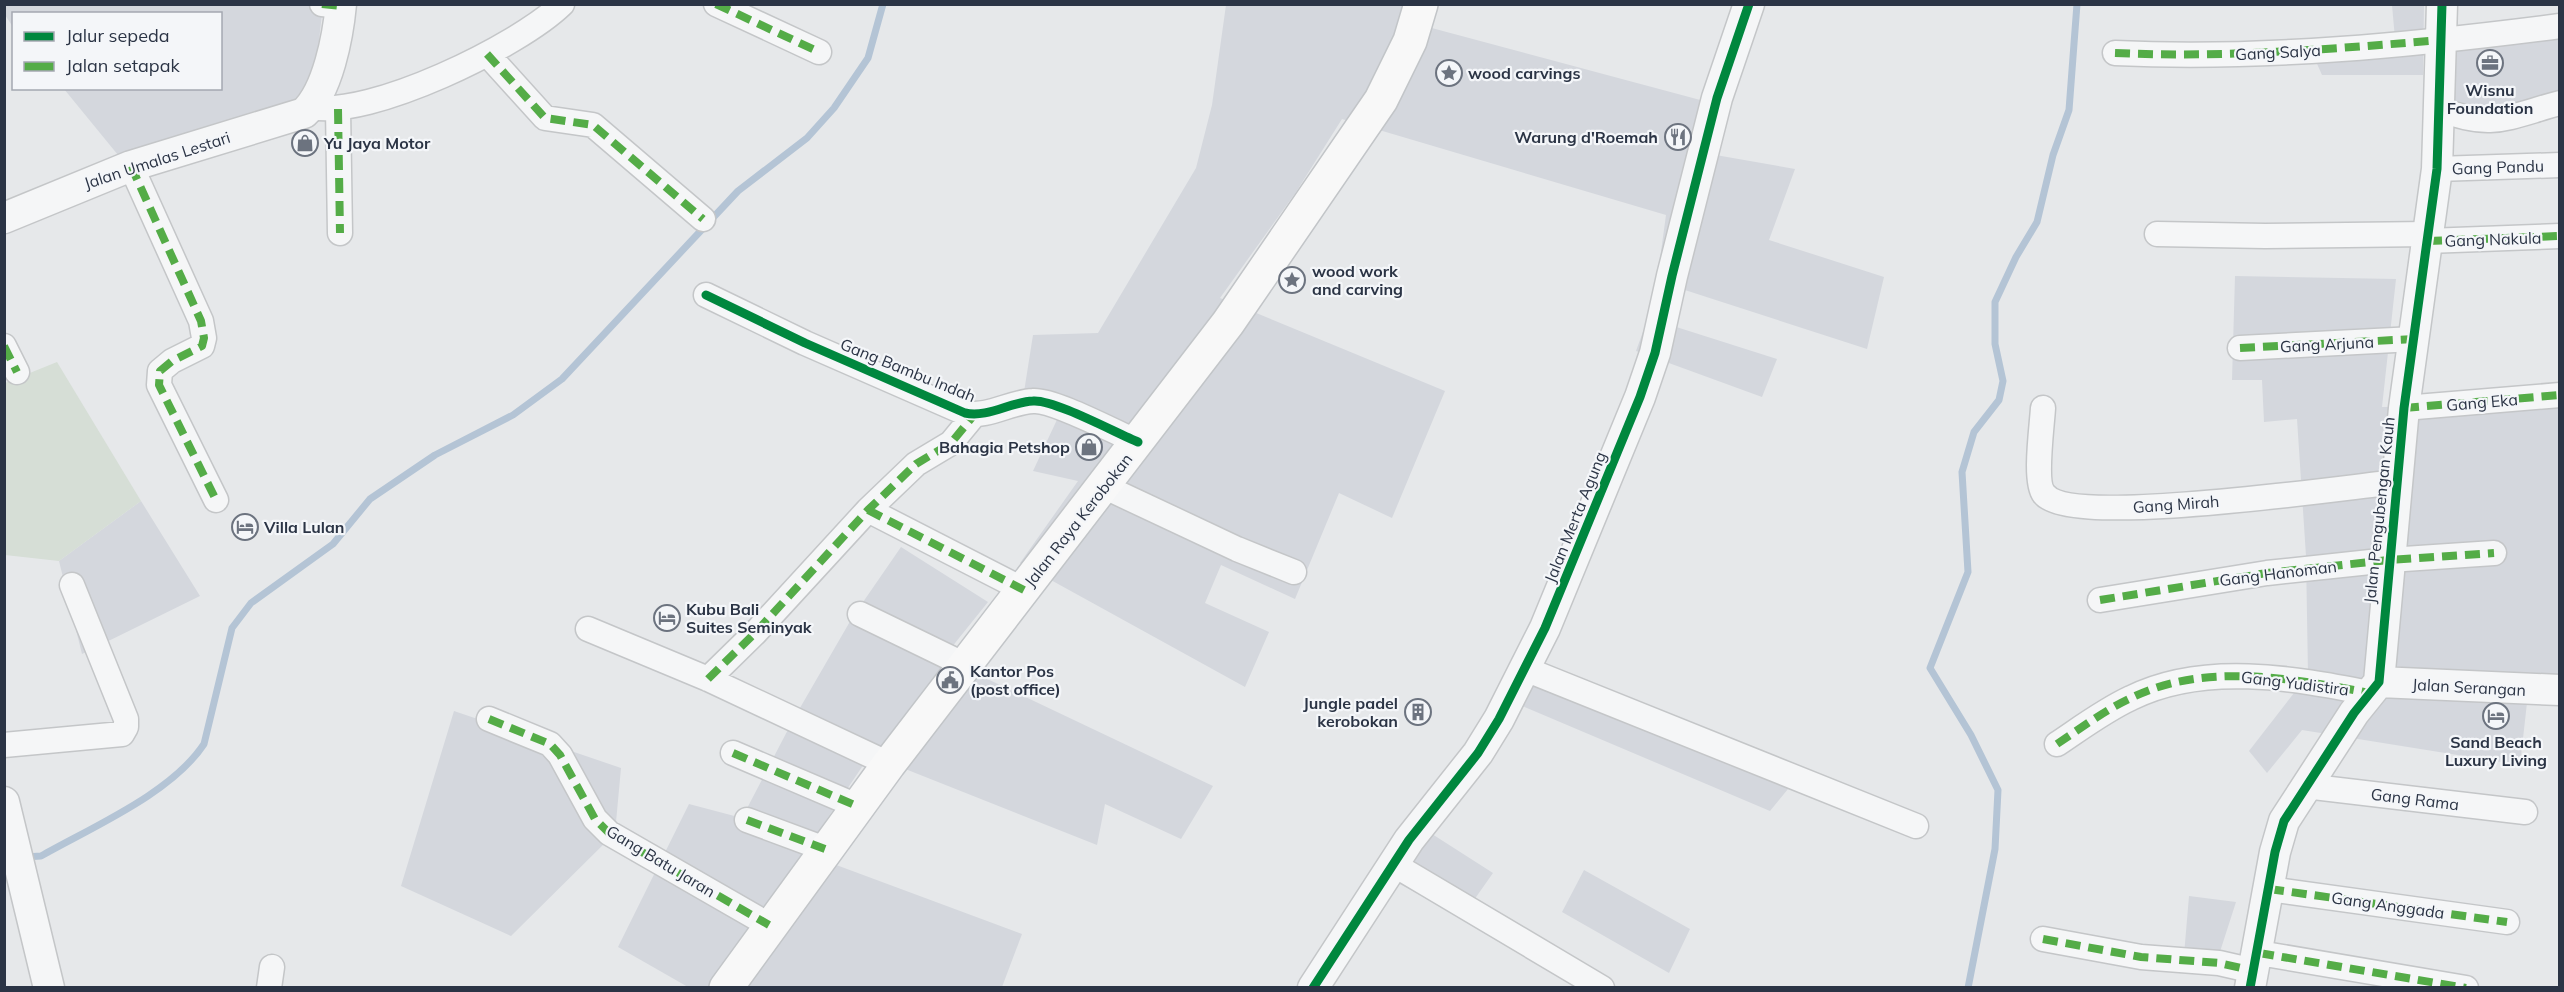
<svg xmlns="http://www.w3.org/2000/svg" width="2564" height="992" font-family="Mulish,sans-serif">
	<rect width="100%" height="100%" fill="#e6e8ea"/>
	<!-- built -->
	<path fill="#d4d7dd" d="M4,5H323L312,102L118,155L64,89L220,88V14H14L13,27L5,15Z
		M1226,5H1433L1428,27L1704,101L1687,150L1795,169L1769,240L1884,277L1867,349L1657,281L1666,215L1342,119L1296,192L1220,298L1445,391L1392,518L1339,493L1295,599L1221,565L1205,603L1269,632L1245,687L1020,563L1078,481L1033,471L1062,409L1024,392L1033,335L1098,333L1196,168L1212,105Z
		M2392,5H2424L2423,75H2322L2310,48L2395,39Z
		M2559,19V111L2450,124L2449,40Z
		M2235,276L2396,279L2382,407L2559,405V684L2529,685L2520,765L2302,730L2267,773L2249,751L2308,675L2306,556L2297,419L2264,422L2262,380H2232Z
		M1648,318L1777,359L1762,397L1636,351Z
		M141,501L200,596L82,654L59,561Z
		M901,547L988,602L943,658L1213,786L1181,839L1105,804L1097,845L870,755L804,853L1022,934L1002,987H688L618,947L689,804L742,818L793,720L852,618Z
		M1513,661L1797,778L1770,811L1494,694Z
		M454,711L621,768L615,833L511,936L401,886Z
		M1407,818L1493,873L1462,917L1373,870Z
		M1584,870L1690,929L1669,973L1562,912Z
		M2189,896L2236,902L2217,961L2184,955Z"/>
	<!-- green -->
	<path fill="#d6ded6" d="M57,362L141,501L59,561L5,555V383Z"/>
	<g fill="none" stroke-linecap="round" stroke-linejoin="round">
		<!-- stream -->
		<path stroke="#b4c4d5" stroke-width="7" d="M25,857L41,856C92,827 172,793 204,744L232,628L251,603L333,544L370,499L435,455L513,415L562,379L738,191L807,138L834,108L868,58L883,4
			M1968,988L1995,849L1998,790L1971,735L1930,668L1968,572L1962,472L1974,432L1999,400L2003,381L1995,344V302L2016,257L2037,222L2053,155L2069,110L2077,4"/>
		<defs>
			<path id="minor" d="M322,4L341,6
				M716,4L819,52
				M2115,53C2263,60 2412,45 2560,26
				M487,54L545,118L593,125L703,219
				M311,107C369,119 519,46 562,4
				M338,109L340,233
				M2439,109C2493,130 2507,117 2560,103
				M131,166L201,321L204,338L202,346L172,361L160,371L159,385L216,500
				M2437,169L2560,165
				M2157,234L2265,236L2428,234
				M2427,241L2560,236
				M706,295L805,343L965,413C988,418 1010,402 1033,401C1053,399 1116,433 1138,442
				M4,346L17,372
				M2240,348L2414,339
				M2043,408C2042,426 2034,482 2044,494C2071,528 2345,487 2397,482
				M2404,408L2560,395
				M1103,486L1237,549L1294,572
				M868,510L1024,590
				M2100,600L2267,573L2389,560L2494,553
				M860,614L965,665
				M588,629L708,679L889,764
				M1525,669L1916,826
				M708,679L755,633L868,510L916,464L951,443L974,415
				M489,719L550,744L560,755L595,819L609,833L769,925
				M2057,744C2081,728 2105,710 2131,698C2203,662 2293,678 2369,693
				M4,745L122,734L126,727V719L72,585
				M733,753L857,806
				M2305,786L2525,812
				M747,820L825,849
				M1393,864L1602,988
				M2269,889L2507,922
				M2043,939L2141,957L2219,963L2254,971
				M2259,953L2466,988
				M269,988L272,967"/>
			<path id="tertiary" d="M4,218L131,166L304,113C328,91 338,36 341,4
				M2379,682L2560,690
				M4,802L49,988
				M1313,988L1409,840L1478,753L1499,719L1545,628L1640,397L1655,353L1672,276L1717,98L1749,4
				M2250,988L2275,852L2284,821L2354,713L2379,682L2404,408L2437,169L2442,4"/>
			<path id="primary" d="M726,988L889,764L1228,323L1381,100L1410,41L1421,4"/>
		</defs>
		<!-- minor casing -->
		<use href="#minor" stroke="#c4c6c8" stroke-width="27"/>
		<!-- tertiary casing -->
		<use href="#tertiary" stroke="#c4c6c8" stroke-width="33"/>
		<!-- primary casing -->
		<use href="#primary" stroke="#c2c5c8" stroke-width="36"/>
		<!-- minor -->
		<use href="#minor" stroke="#f5f6f7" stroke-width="24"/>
		<!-- tertiary -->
		<use href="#tertiary" stroke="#f5f6f7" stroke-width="30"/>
		<!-- primary -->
		<use href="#primary" stroke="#f8f8f8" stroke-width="33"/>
		<!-- quiet -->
		<path stroke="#54ac47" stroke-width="8" stroke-dasharray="15 8" stroke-linecap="butt" d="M322,4L341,6
			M716,4L819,52
			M2115,53C2224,58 2332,49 2441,40
			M487,54L545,118L593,125L703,219
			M338,109L340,233
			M131,166L201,321L204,338L202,346L172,361L160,371L159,385L216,500
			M2427,241L2560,236
			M4,346L17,372
			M2240,348L2414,339
			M2404,408L2560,395
			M868,510L1024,590
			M2100,600L2267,573L2389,560L2494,553
			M708,679L755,633L868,510L916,464L951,443L974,415
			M489,719L550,744L560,755L595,819L609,833L769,925
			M2057,744C2081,728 2105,710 2131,698C2203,662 2293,678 2369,693
			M733,753L857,806
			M747,820L825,849
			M2269,889L2507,922
			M2043,939L2141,957L2219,963L2254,971
			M2259,953L2466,988"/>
		<defs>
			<path id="cycleway" d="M706,295L805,343L965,413C988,418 1010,402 1033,401C1053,399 1116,433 1138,442
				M1313,988L1409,840L1478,753L1499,719L1545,628L1640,397L1655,353L1672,276L1717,98L1749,4
				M2250,988L2275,852L2284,821L2354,713L2379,682L2404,408L2437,169L2442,4"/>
		</defs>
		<!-- cycleway casing -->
		<use href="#cycleway" stroke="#f4f6f9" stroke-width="13"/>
		<!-- cycleway -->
		<use href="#cycleway" stroke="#00873e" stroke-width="9"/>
	</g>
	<!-- icons -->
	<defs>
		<symbol id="office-ring" viewBox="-11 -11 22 22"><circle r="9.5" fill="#f4f6f9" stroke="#6c737f" stroke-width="1.5"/><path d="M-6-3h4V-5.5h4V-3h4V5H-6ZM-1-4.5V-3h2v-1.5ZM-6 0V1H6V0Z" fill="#6c737f"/></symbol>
		<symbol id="sight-ring" viewBox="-11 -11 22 22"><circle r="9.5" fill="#f4f6f9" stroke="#6c737f" stroke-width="1.5"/><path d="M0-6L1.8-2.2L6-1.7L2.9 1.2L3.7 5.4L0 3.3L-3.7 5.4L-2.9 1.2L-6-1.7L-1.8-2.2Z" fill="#6c737f"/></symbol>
		<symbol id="restaurant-ring" viewBox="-11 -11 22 22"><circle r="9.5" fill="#f4f6f9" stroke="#6c737f" stroke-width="1.5"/><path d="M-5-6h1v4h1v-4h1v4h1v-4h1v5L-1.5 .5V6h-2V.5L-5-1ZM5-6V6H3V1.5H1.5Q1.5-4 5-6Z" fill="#6c737f"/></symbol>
		<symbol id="shop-ring" viewBox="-11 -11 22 22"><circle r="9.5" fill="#f4f6f9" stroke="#6c737f" stroke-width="1.5"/><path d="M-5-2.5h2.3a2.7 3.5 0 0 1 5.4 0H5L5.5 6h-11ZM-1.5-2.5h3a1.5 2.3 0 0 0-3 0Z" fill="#6c737f"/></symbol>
		<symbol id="hotel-ring" viewBox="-11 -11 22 22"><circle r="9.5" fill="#f4f6f9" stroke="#6c737f" stroke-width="1.5"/><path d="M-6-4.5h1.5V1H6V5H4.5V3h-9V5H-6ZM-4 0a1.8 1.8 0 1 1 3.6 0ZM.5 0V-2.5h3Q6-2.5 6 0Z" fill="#6c737f"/></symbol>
		<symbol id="civic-ring" viewBox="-11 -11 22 22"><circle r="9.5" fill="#f4f6f9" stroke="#6c737f" stroke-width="1.5"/><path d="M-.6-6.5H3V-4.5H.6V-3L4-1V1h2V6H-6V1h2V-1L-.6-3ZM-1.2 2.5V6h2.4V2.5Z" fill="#6c737f"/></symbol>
		<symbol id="building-ring" viewBox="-11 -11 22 22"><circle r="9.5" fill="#f4f6f9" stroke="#6c737f" stroke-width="1.5"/><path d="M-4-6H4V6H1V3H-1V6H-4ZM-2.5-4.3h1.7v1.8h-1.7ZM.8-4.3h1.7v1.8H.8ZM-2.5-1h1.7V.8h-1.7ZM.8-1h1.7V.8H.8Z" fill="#6c737f"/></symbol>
	</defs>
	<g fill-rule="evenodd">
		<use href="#office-ring" x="2475" y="48" width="30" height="30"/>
		<use href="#sight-ring" x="1434" y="58" width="30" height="30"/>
		<use href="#restaurant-ring" x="1663" y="122" width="30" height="30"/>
		<use href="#shop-ring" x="290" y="128" width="30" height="30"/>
		<use href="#sight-ring" x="1277" y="265" width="30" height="30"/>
		<use href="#shop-ring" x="1074" y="432" width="30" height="30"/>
		<use href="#hotel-ring" x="230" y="512" width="30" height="30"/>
		<use href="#hotel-ring" x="652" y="603" width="30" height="30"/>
		<use href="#civic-ring" x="935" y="665" width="30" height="30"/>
		<use href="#building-ring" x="1403" y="697" width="30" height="30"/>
		<use href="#hotel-ring" x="2481" y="701" width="30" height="30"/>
	</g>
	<g text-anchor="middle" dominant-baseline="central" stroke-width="4.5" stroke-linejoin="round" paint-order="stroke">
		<!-- street labels -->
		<g font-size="16" fill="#2b3445" stroke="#f4f6f9">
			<text transform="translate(2278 52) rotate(-3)">Gang Salya</text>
			<text transform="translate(157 160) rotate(-18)">Jalan Umalas Lestari</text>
			<text transform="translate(2498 167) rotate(-2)">Gang Pandu</text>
			<text transform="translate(2493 239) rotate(-2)">Gang Nakula</text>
			<text transform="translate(2327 344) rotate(-3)">Gang Arjuna</text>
			<text transform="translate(908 370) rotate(22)">Gang Bambu Indah</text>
			<text transform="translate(2482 402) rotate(-5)">Gang Eka</text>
			<text transform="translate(2176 504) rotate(-4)">Gang Mirah</text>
			<text transform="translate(2379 510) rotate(-84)">Jalan Pengubengan Kauh</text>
			<text transform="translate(1575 517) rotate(-68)">Jalan Merta Agung</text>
			<text transform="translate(1078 520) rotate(-52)">Jalan Raya Kerobokan</text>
			<text transform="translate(2278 573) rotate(-7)">Gang Hanoman</text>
			<text transform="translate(2295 683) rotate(7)">Gang Yudistira</text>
			<text transform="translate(2469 687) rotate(3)">Jalan Serangan</text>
			<text transform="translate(2415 799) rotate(7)">Gang Rama</text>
			<text transform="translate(661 861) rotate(31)">Gang Batu Jaran</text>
			<text transform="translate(2388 905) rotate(8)">Gang Anggada</text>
		</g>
		<!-- poi labels -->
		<g font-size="16" font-weight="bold" fill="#2b3445" stroke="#f4f6f9" text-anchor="start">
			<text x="1468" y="73">wood carvings</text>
			<text x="2490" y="90" text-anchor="middle">Wisnu<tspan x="2490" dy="18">Foundation</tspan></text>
			<text x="1658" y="137" text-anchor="end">Warung d'Roemah</text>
			<text x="324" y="143">Yu Jaya Motor</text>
			<text x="1312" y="271">wood work<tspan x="1312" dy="18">and carving</tspan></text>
			<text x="1070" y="447" text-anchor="end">Bahagia Petshop</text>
			<text x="264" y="527">Villa Lulan</text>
			<text x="686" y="609">Kubu Bali<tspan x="686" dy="18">Suites Seminyak</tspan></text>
			<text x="970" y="671">Kantor Pos<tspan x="970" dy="18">(post office)</tspan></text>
			<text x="1398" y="703" text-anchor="end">Jungle padel<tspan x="1398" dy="18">kerobokan</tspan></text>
			<text x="2496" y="742" text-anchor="middle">Sand Beach<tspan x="2496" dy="18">Luxury Living</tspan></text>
		</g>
	</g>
	<!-- border -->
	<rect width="2564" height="992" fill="none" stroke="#2b3445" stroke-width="12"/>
	<!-- legend -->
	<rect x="12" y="12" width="210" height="78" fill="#f4f6f9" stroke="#a4a8b1" stroke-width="1.5"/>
	<rect x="24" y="32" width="30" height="9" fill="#00873e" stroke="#a4a8b1" stroke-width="1.5"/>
	<text x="66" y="42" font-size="18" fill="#2b3445">Jalur sepeda</text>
	<rect x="24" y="62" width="30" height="9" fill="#54ac47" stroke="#a4a8b1" stroke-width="1.5"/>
	<text x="66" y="72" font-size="18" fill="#2b3445">Jalan setapak</text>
</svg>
